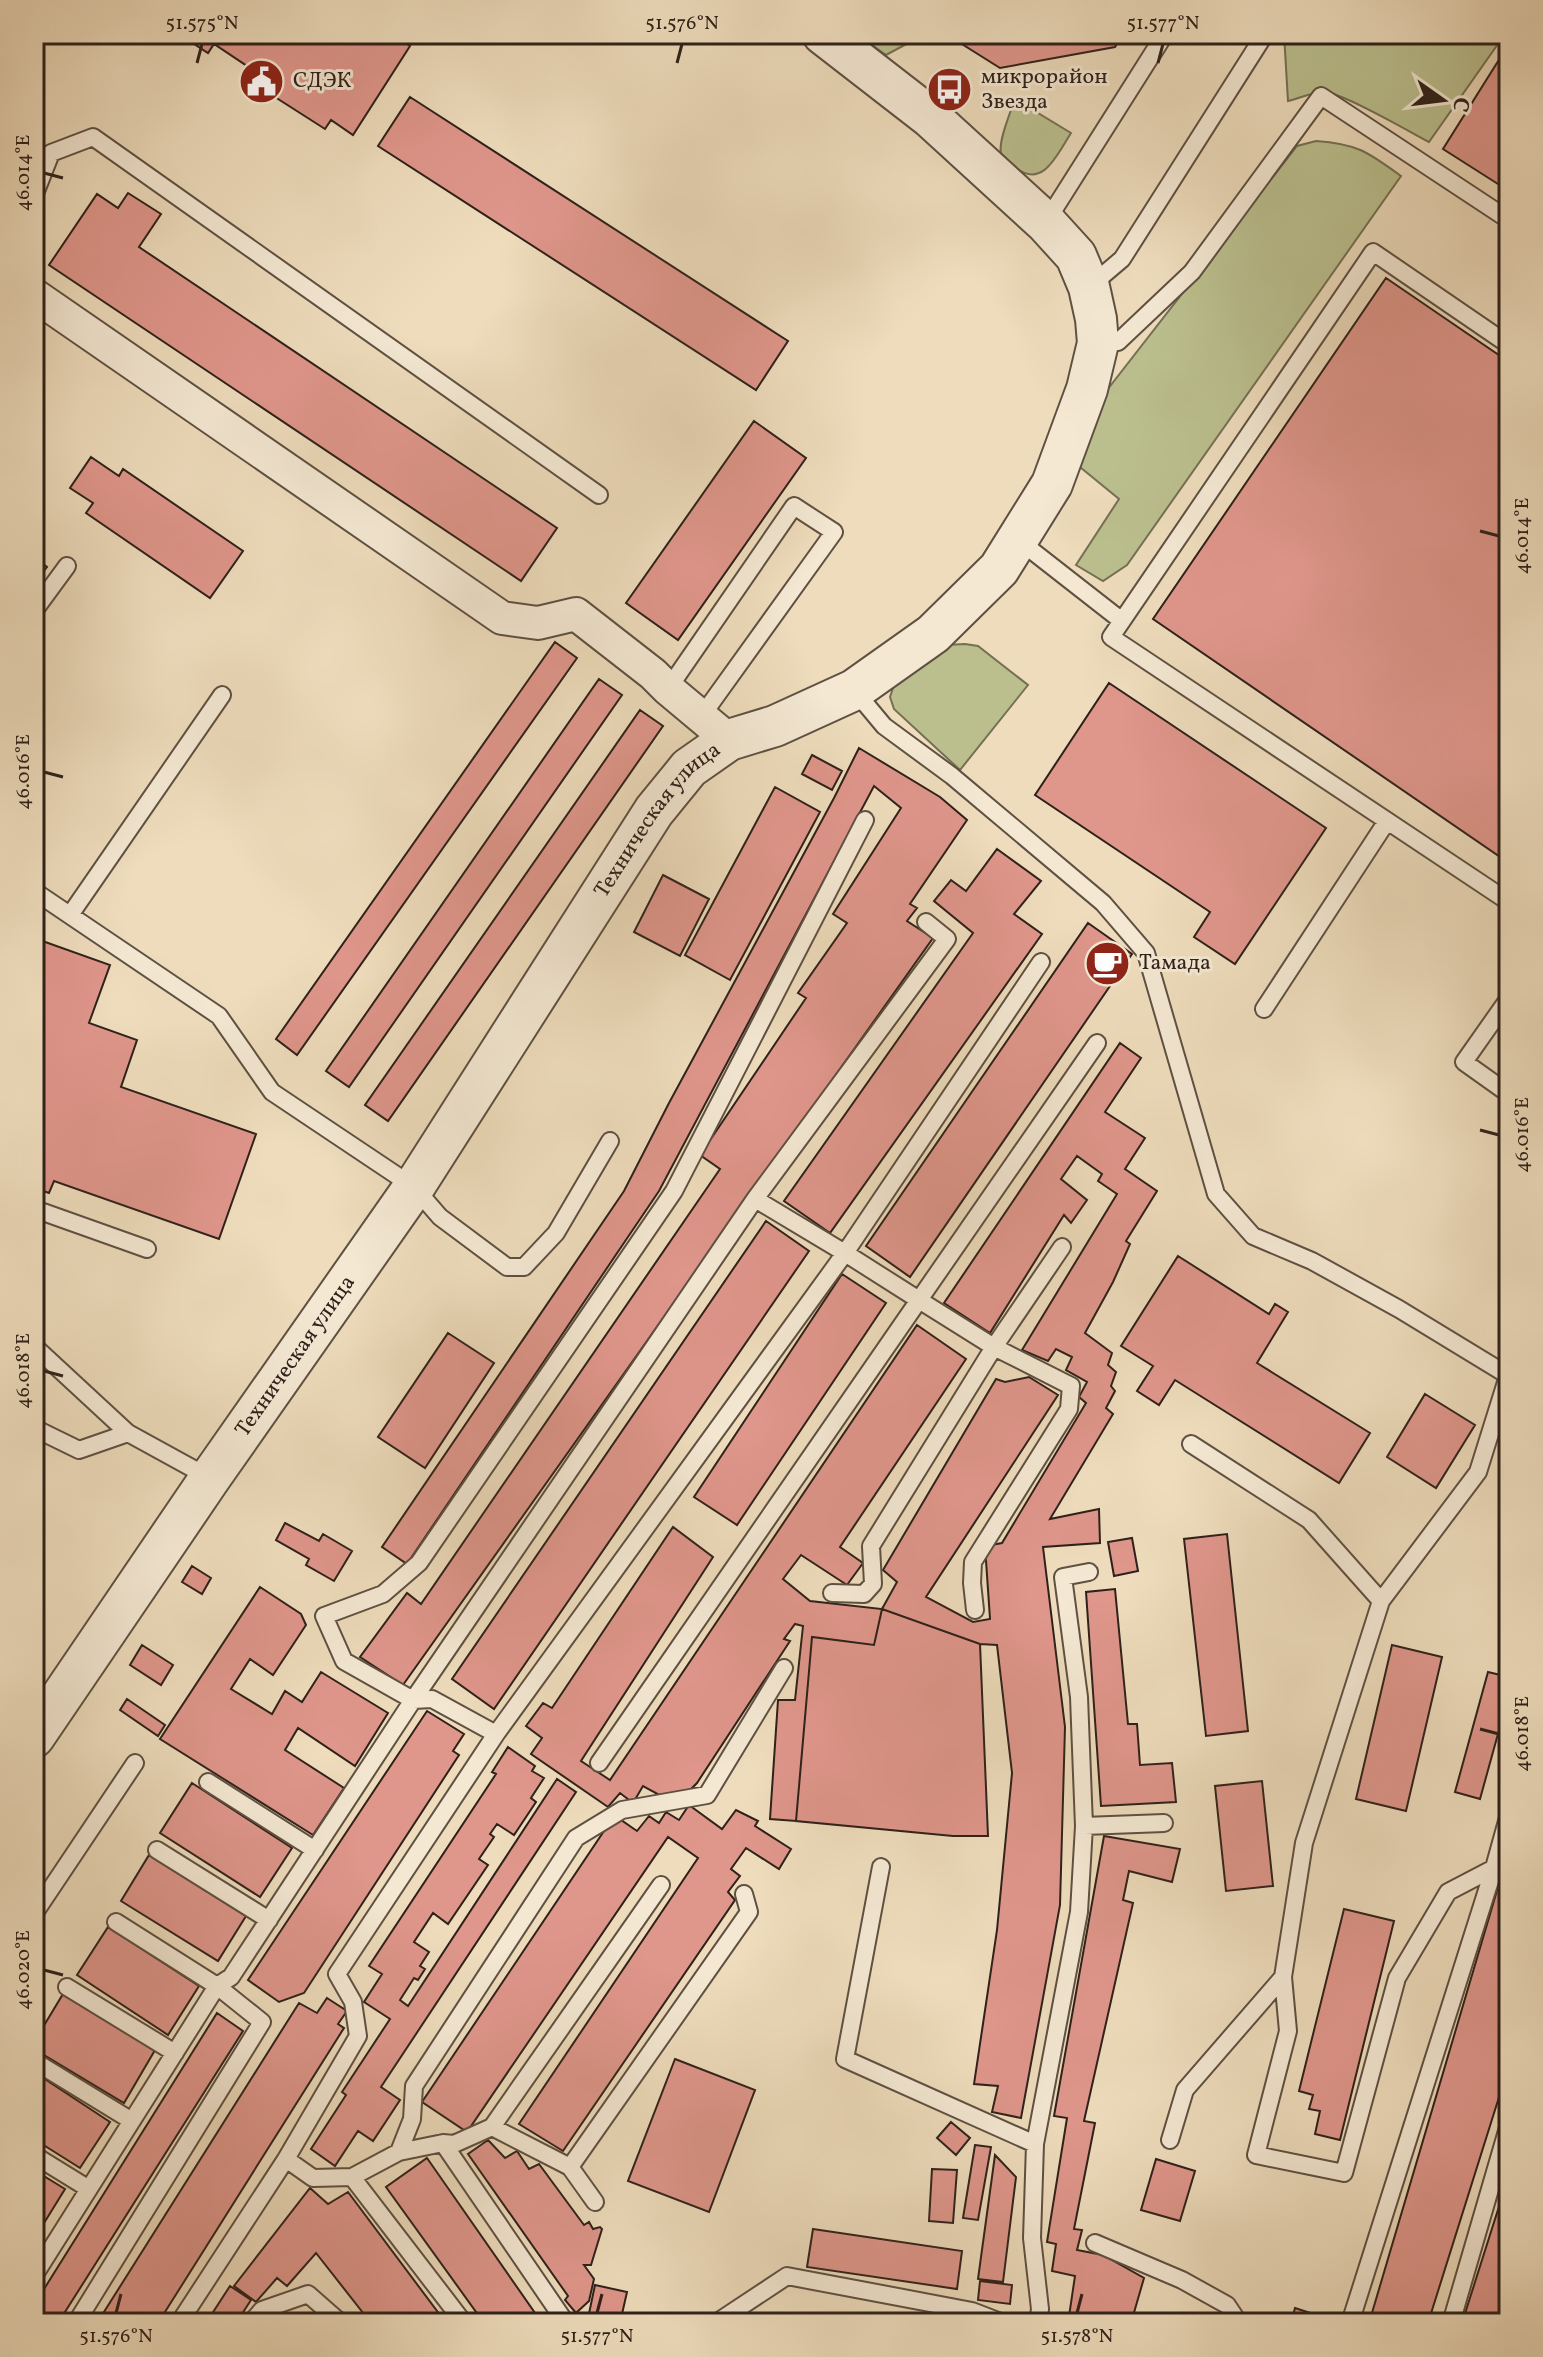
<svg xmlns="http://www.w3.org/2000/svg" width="1543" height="2357" font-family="Vollkorn,serif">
	<rect width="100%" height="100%" fill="#eedcbc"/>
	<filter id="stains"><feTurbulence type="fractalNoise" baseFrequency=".0025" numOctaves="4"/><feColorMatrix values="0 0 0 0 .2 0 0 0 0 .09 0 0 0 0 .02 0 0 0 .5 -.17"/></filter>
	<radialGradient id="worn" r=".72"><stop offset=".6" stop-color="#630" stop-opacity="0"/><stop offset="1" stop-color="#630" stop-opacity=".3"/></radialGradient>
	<!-- green -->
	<path fill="#bbbf8e" stroke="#747054" stroke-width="2" d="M861,34H925L886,55L862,38Z
		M1284,34H1505L1429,142C1410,132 1343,93 1325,92C1313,92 1300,98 1288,101Z
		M1015,99L1071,133C1057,155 1042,191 1014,166C1009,162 1003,159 1001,153C998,141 1011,111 1015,99Z
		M1316,141C1358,144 1368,152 1401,176L1127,565L1103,581L1076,565L1119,499L1075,463L1104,394L1297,146Z
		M965,644L978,646L1028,685L960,770L894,709L890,697L896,679L945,645Z"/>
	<!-- building -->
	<path fill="#df968b" stroke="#2e211a" stroke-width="2" d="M179,34H391L410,46L353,135L331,120L325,129L253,83L259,74L214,44L208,53Z
		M946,34H1123L1115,47L1000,68Z
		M1502,55L1509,60V191L1443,149Z
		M410,97L788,341L756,390L378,146Z
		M128,193L161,214L139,247L557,528L521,581L49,265L97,194L118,208Z
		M1386,278L1509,362V863L1153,619Z
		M754,421L806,458L678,640L626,603Z
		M91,457L119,476L123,469L243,551L210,598L86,513L93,503L70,488Z
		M34,557L47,567L34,584Z
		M555,642L577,658L297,1055L276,1039Z
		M599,679L622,695L349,1087L326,1071Z
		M1109,683L1326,828L1235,964L1194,937L1210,912L1035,795Z
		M640,710L663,726L388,1121L365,1105Z
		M859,748L940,797L967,820L910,904L917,908L907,921L933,938L403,1685L360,1657L407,1593L421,1604L720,1169L700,1155L806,998L798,993L847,923L833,914L901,808L874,786L659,1191L407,1564L382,1547L624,1191L669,1103L834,798Z
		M812,755L842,771L832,790L802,774Z
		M775,787L820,812L730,980L685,955Z
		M997,849L1041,881L1014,914L1042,934L830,1233L784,1201L973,933L934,901L951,880L966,891Z
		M663,875L709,899L680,956L634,932Z
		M1088,923L1132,954L910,1277L866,1246Z
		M34,938L110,965L89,1023L137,1040L121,1087L256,1134L219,1239L54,1181L49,1193L34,1188Z
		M1120,1043L1141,1058L1105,1112L1145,1138L1125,1169L1157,1191L1126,1241L1130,1244L1113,1282L1085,1333L1112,1353L1108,1365L1116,1372L1111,1386L1115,1391L1106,1408L1113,1414L1050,1519L1099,1509L1100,1543L1043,1547L1065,1727L1060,1905L1021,2118L992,2112L998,2086L974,2084L997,1930L1012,1773L997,1645L980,1644L882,1609L897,1582L883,1570L996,1379L1005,1382L1029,1377L1058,1395L926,1597L973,1622L990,1619L985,1546L1002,1543L1086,1403L1079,1397L1087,1382L1066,1370L1072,1357L1056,1349L1048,1361L1022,1350L1117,1194L1098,1181L1102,1174L1077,1156L1061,1179L1087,1200L1071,1223L1064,1215L990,1333L944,1303Z
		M766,1221L809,1251L494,1709L452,1679Z
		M1178,1256L1269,1314L1275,1304L1288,1312L1257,1363L1370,1433L1339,1483L1175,1380L1159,1405L1137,1391L1153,1366L1121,1346Z
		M842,1274L886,1303L737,1525L694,1497Z
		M917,1325L966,1359L840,1547L863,1563L847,1585L801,1555L783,1579L810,1601L882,1609L874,1645L812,1637L796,1821L770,1819L778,1700H795L803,1626L795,1624L784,1639L790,1641L697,1783L686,1794L663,1797L643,1786L633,1803L620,1793L608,1807L531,1754L542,1738L526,1726L543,1703L552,1708L673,1527L713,1557L581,1761L610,1780Z
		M448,1333L494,1363L425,1468L378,1437Z
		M1425,1394L1475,1425L1436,1488L1387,1457Z
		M285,1523L319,1541L323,1534L352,1551L334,1581L306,1565L309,1559L276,1540Z
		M1227,1534L1248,1731L1206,1736L1184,1539Z
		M1132,1538L1138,1571L1114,1576L1108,1542Z
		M192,1566L211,1578L202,1594L182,1582Z
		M260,1587L301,1614L306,1625L273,1675L250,1659L231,1689L272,1714L285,1691L302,1702L321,1672L388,1713L355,1766L298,1728L285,1750L344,1788L313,1835L160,1739Z
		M1115,1589L1128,1724H1137L1140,1765L1172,1763L1176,1802L1101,1806L1086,1592Z
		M882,1609L980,1644L988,1836H953L796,1821L812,1637L874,1645Z
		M142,1645L173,1665L161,1685L130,1665Z
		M1392,1645L1442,1657L1406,1811L1356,1799Z
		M1488,1672L1509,1677V1694L1480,1799L1455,1792Z
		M127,1699L165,1725L158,1736L120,1710Z
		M427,1711L464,1734L453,1751L459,1755L304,1993L279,2002L248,1980Z
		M508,1747L535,1766L532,1771L544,1778L531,1798L536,1802L514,1835L497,1824L490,1834L494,1837L479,1859L488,1865L448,1924L433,1913L414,1942L429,1952L420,1966L425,1969L418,1980L414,1978L400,2000L408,2006L557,1779L576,1792L381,2087L400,2100L373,2141L358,2131L335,2166L311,2149L346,2095L342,2092L390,2019L364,2002L382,1974L369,1966L496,1774L492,1772Z
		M1262,1781L1273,1886L1226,1891L1215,1786Z
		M192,1783L292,1848L260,1897L160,1833Z
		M689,1805L722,1829L736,1810L758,1821L755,1826L791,1849L779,1869L746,1848L731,1869L740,1876L728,1892L735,1900L563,2151L519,2124L698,1858L668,1837L467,2132L422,2102L604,1831L621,1820L637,1831L649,1816L659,1823L666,1812L679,1820Z
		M1104,1836L1180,1849L1172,1882L1129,1871L1123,1900L1133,1903L1084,2121L1095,2123L1074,2229L1082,2230L1077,2250L1103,2255L1144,2278L1131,2323H1068L1075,2276L1052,2271L1056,2244L1047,2242L1067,2118L1054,2116Z
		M1509,1850V2062L1500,2094L1428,2323H1369Z
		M149,1855L246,1916L218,1961L121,1901Z
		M1344,1909L1394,1921L1340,2140L1315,2134L1320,2111L1309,2109L1313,2095L1299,2091Z
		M108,1927L199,1986L168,2035L77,1975Z
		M63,1994L155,2050L124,2103L34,2049V2042Z
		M327,1998L347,2011L338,2024L344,2028L158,2323H97L299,2003L317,2013Z
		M217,2013L243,2031L58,2323H34V2305Z
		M675,2059L755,2090L709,2212L628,2181Z
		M34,2072L110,2122L80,2168L34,2139Z
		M951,2122L970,2138L956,2155L937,2138Z
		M488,2140L505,2158L517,2151L529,2169L539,2164L584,2225L589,2222L593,2229L600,2227L602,2229L591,2265H584L594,2279L589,2301L576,2313L565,2300L568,2296L468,2154Z
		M975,2145L991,2147L978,2220L963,2218Z
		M995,2155L1016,2177L1003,2282L978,2279Z
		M427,2158L542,2323H484L386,2187Z
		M1156,2159L1195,2171L1180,2221L1141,2210Z
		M932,2169L957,2170L953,2223L929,2221Z
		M34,2170L65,2189L36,2236L34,2235Z
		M1509,2175V2303L1503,2320L1492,2316L1490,2323H1462Z
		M310,2188L328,2204L348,2192L446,2323H371L316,2253L287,2286L277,2278L256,2302L234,2286Z
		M813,2229L962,2251L957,2289L807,2267Z
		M980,2281L1012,2285L1010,2304L978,2300Z
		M595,2285L627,2292L620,2323H587Z
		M230,2286L251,2300L236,2323H206Z
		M1295,2308L1338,2322L1337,2323H1291Z"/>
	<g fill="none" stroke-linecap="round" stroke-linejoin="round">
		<defs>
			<path id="service" d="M36,191L51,153L93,137L599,495
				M1046,222L1165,34
				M1089,287L1122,259L1265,34
				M1099,343L1118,342L1192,272L1321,96L1509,220
				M1509,345L1373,252L1111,637L1509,902
				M1017,539L1122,621
				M34,611L67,566
				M668,689L794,506L834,532L701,717
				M854,690L884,726L952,776L1103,903L1146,953L1216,1194L1253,1236L1312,1261L1399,1309L1509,1376
				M34,891L219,1016L272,1092L414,1187L440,1217L507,1267H524L556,1233L610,1141
				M70,915L222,695
				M926,922L947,939L755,1199L845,1253L1041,962
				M1509,998L1464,1062L1509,1094
				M1264,1009L1387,821
				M34,1216L43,1212L147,1249
				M34,1346L128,1433L210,1478
				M34,1428L79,1450L128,1433
				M1191,1444L1309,1520L1381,1601L1478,1472L1508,1376
				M832,1593L864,1594L873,1584L871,1546L994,1347L919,1300L1097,1043
				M975,1610L972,1583L973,1562L1069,1409L1071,1386L994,1347L1062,1247
				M413,1700L432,1699L496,1734L337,1974L353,2002L358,2036L286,2159L313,2178L352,2177L464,2323
				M413,1700L755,1199
				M496,1734L845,1253L919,1300L599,1763
				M208,1782L315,1850
				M1084,1826L1164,1823
				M157,1850L269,1920
				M881,1867L845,2059L1035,2144L1032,2238L1040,2309L1038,2323
				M34,1914L135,1763
				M1283,1977L1288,2031L1256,2155L1344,2173L1397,1978L1448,1892L1494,1868
				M67,1987L175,2053
				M34,2061L132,2121
				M492,2127L570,2167L595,2202
				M1170,2140L1185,2090L1283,1977L1304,1843L1381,1601
				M443,2143L454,2144L492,2127L661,1885
				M1035,2144L1079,1912L1084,1826L1079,1697L1063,1577L1089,1572
				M399,2152L443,2143L566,2323
				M34,2155L89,2189
				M570,2167L749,1912L744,1894
				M352,2177L399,2152L412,2119L414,2086L576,1838L622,1810L707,1795L784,1668
				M1095,2243L1182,2280L1227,2305L1239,2323
				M34,2276L217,1986L231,1977L413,1700L344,1661L324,1616L383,1594L419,1563L674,1191L865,820
				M76,2323L262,2022L217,1986L116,1922
				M179,2323L286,2159
				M251,2323L262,2310L308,2294L341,2323
				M716,2323L787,2276L972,2311L1003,2323
				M1350,2323L1494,1868L1509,1814
				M1451,2323L1509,2124"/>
			<path id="minor" d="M34,295L502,618L538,623L576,614L653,674L668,689L729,740"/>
			<g id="tertiary">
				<path id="s1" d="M34,1737L210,1478L414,1187L654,811L689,768L729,740L775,726L854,690L933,634L999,569L1052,484L1087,389L1098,343L1096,319L1089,287L1076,256L1046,223L930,117L823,34"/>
			</g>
		</defs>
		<!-- service casing -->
		<use href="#service" stroke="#5e5042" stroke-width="20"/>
		<!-- minor casing -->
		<use href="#minor" stroke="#5e5042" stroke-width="36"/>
		<!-- tertiary casing -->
		<use href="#tertiary" stroke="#5e5042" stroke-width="44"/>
		<!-- service -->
		<use href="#service" stroke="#f4e8d3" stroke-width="16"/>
		<!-- minor -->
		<use href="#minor" stroke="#f4e8d3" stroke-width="32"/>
		<!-- tertiary -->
		<use href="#tertiary" stroke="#f4e8d3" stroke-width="40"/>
	</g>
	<!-- ticks -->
	<path fill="none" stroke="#2e211a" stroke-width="3" d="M197,63L202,44M677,63L682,44M1158,63L1163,44M44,173L63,178M1480,531L1499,536M44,772L63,777M1480,1130L1499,1135M44,1371L63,1376M1480,1729L1499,1734M44,1970L63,1975M116,2313L121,2294M597,2313L602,2294M1077,2313L1082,2294"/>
	<!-- icons -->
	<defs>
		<symbol id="civic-disc" viewBox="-11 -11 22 22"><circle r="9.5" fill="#8f2418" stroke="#f4e8d3"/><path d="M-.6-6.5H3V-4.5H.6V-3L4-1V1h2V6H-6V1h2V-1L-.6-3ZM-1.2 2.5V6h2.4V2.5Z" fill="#fff"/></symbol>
		<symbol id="bus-disc" viewBox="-11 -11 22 22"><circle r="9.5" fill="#8f2418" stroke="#f4e8d3"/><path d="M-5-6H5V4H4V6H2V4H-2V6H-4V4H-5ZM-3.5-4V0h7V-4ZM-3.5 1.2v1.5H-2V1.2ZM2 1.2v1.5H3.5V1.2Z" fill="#fff"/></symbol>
		<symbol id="cafe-disc" viewBox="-11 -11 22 22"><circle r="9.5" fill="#8f2418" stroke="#f4e8d3"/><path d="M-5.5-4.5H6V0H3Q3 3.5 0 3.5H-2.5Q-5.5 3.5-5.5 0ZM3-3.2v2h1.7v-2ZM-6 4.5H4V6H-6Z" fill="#fff"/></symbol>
	</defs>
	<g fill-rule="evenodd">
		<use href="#civic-disc" x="236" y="56" width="51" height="51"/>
		<use href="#bus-disc" x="924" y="64" width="51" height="51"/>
		<use href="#cafe-disc" x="1082" y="938" width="51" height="51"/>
	</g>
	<g text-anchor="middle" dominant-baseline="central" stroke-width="6" stroke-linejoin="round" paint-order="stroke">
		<!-- poi labels -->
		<g font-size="22" fill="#2e211a" stroke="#f4e8d3" text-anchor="start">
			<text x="981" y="77">микрорайон<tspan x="981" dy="25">Звезда</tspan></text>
			<text x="293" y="81">СДЭК</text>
			<text x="1139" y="963">Тамада</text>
		</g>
		<!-- street labels -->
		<g font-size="22" fill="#2e211a" stroke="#f4e8d3">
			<text stroke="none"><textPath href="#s1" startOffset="1110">Техническая улица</textPath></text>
			<text stroke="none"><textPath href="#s1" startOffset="462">Техническая улица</textPath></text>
		</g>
	</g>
	<!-- margin -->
	<rect width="1543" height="2357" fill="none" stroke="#eedcbc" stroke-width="88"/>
	<!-- north arrow -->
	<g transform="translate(1443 100) rotate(104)" stroke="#f4e8d3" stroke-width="6" paint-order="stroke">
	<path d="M0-6L14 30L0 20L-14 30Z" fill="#2e211a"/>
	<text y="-12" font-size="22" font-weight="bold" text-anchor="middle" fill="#2e211a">С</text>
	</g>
	<rect x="44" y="44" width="1455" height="2269" fill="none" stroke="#2e211a" stroke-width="3"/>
	<g font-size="20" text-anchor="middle" fill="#2e211a">
		<text x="202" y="29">51.575°N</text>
		<text x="682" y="29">51.576°N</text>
		<text x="1163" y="29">51.577°N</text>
		<text transform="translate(22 173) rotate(-90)" y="7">46.014°E</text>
		<text transform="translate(1521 536) rotate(-90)" y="7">46.014°E</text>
		<text transform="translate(22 772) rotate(-90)" y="7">46.016°E</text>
		<text transform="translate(1521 1135) rotate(-90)" y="7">46.016°E</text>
		<text transform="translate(22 1371) rotate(-90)" y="7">46.018°E</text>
		<text transform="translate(1521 1734) rotate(-90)" y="7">46.018°E</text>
		<text transform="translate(22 1970) rotate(-90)" y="7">46.020°E</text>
		<text x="116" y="2342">51.576°N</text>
		<text x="597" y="2342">51.577°N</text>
		<text x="1077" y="2342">51.578°N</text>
	</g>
	<rect width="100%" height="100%" filter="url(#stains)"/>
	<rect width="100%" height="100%" fill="url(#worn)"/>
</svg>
